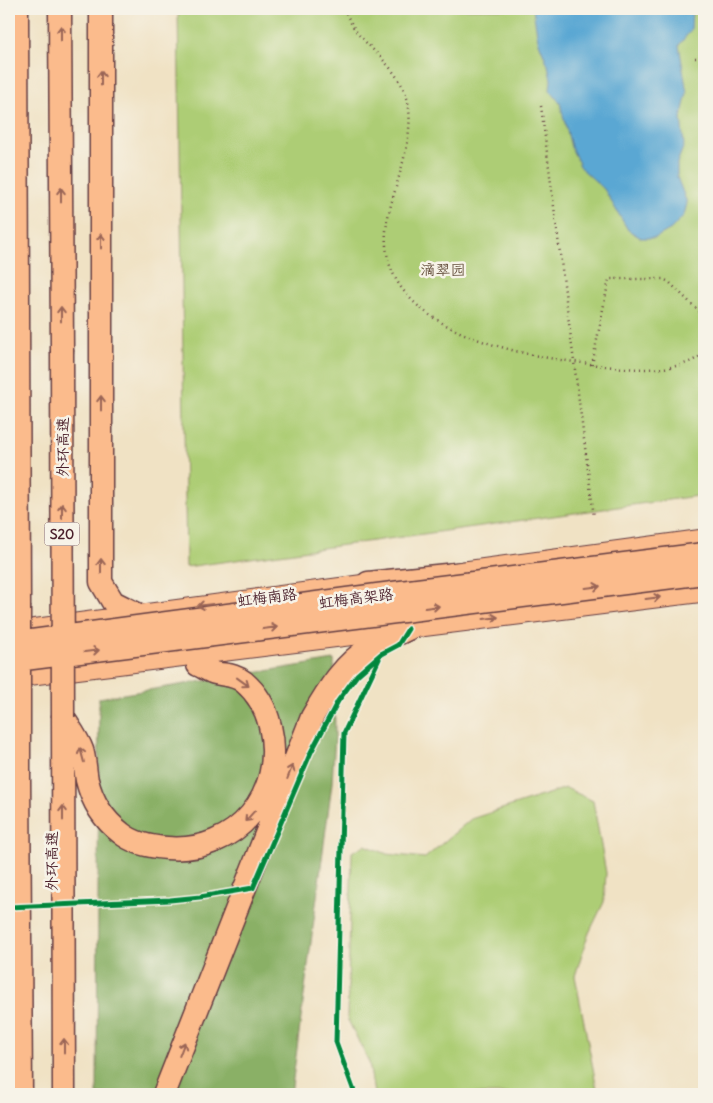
<svg xmlns="http://www.w3.org/2000/svg" width="713" height="1103" font-family="Delius,'LXGW WenKai TC',sans-serif">
	<rect width="100%" height="100%" fill="#f7f3e8"/>
	<filter id="ink" filterUnits="userSpaceOnUse"><feTurbulence type="fractalNoise" baseFrequency=".02" numOctaves="2"/><feDisplacementMap in="SourceGraphic" scale="10" xChannelSelector="R" yChannelSelector="G"/><feConvolveMatrix kernelMatrix="1 2 1 2 8 2 1 2 1" color-interpolation-filters="sRGB"/></filter>
	<filter id="wash" filterUnits="userSpaceOnUse"><feTurbulence type="fractalNoise" baseFrequency=".0096" numOctaves="4" result="noise"/><feDisplacementMap in="SourceGraphic" scale="20" xChannelSelector="R" yChannelSelector="G"/><feGaussianBlur stdDeviation="1.12" result="paint"/><feColorMatrix in="noise" values="0 0 0 0 0 0 0 0 0 0 0 0 0 0 0 0 0 1.4 0 .05"/><feComposite in="paint" operator="in"/></filter>
	<g filter="url(#wash)">
		<rect width="100%" height="100%" fill="#f0e2c4"/>
		<!-- green -->
		<path fill="#adcd75" stroke="#7c7650" d="M178,9H704V495L186,567Z
			M566,788L593,801L606,873L604,902L588,935L575,976L598,1094H374L369,1062L347,1018L352,852L365,845L387,854L425,858L471,819Z"/>
		<!-- forest -->
		<path fill="#8ab066" stroke="#6a6848" d="M334,660L335,736L332,783L291,1094H97L99,698Z"/>
		<!-- water -->
		<path fill="#5aa7d3" stroke="#52637f" d="M533,9H692L691,30L679,45L687,93L681,118L684,145L677,163V177L687,203L684,215L671,229L655,238H641L628,230L604,189L581,168L571,147L560,103L550,90L551,80L548,65L538,40Z"/>
	</g>
	<g filter="url(#ink)">
		<g fill="none" stroke-linecap="round" stroke-linejoin="round">
			<defs>
				<path id="primary" d="M450,573L704,539
					M9,632L381,582
					M9,678L704,592"/>
				<path id="highway" d="M17,9L19,606
					M60,9L62,350
					M101,9V582L113,602L137,614
					M368,583L466,573
					M63,717C69,727 78,739 82,750C85,759 85,770 87,780C92,801 104,820 121,833C133,843 152,847 167,848C237,854 286,793 270,726C266,709 257,693 244,682C233,673 223,676 212,672C207,670 203,667 198,665
					M63,718L64,1094
					M19,774L21,1094
					M164,1094L312,717C328,689 344,663 372,646C383,639 396,635 408,629"/>
			</defs>
			<!-- primary casing -->
			<use href="#primary" stroke="#633c42" stroke-width="21"/>
			<!-- highway casing -->
			<use href="#highway" stroke="#633c42" stroke-width="25"/>
			<!-- path -->
			<path stroke="#633c42" stroke-width="2.5" stroke-dasharray="1 4" stroke-linecap="butt" d="M344,9C348,17 353,28 359,35C377,55 402,74 408,102C415,138 396,181 388,217C366,323 506,354 583,363C618,368 677,377 704,353
				M695,58H704
				M541,106L594,517
				M592,365L609,279H663L669,282L704,316"/>
			<!-- primary -->
			<use href="#primary" stroke="#fbbb8c" stroke-width="19"/>
			<!-- highway -->
			<use href="#highway" stroke="#fbbb8c" stroke-width="22"/>
			<defs>
				<path id="highway-bridge" d="M62,350L63,717
					M19,606V774
					M9,644L377,595L704,554
					M9,661L704,573"/>
			</defs>
			<!-- highway-bridge casing -->
			<use href="#highway-bridge" stroke="#633c42" stroke-width="25" stroke-linecap="butt"/>
			<!-- highway-bridge -->
			<use href="#highway-bridge" stroke="#fbbb8c" stroke-width="22"/>
			<defs>
				<path id="cycleway" d="M9,907L170,900L200,897L253,888L311,752L338,701L357,675L381,654L398,645L408,629
					M355,1094L336,1042L344,733L379,659"/>
			</defs>
			<!-- cycleway casing -->
			<use href="#cycleway" stroke="#f7f3e8" stroke-width="8"/>
			<!-- cycleway -->
			<use href="#cycleway" stroke="#00873e" stroke-width="5"/>
		</g>
		<!-- one-way arrows -->
		<defs><path id="oneway-shaft" d="M-6 0H5M1.5-3L5.5 0L1.5 3" fill="none" stroke-width="1.6" stroke-linecap="round" stroke-linejoin="round" transform="scale(1.25)"/></defs>
		<g stroke="#9a6557">
			<use href="#oneway-shaft" transform="translate(61 33) rotate(-90)"/>
			<use href="#oneway-shaft" transform="translate(101 78) rotate(-90)"/>
			<use href="#oneway-shaft" transform="translate(61 195) rotate(-90)"/>
			<use href="#oneway-shaft" transform="translate(101 241) rotate(-90)"/>
			<use href="#oneway-shaft" transform="translate(61 314) rotate(-90)"/>
			<use href="#oneway-shaft" transform="translate(101 403) rotate(-90)"/>
			<use href="#oneway-shaft" transform="translate(62 511) rotate(-90)"/>
			<use href="#oneway-shaft" transform="translate(101 566) rotate(-90)"/>
			<use href="#oneway-shaft" transform="translate(593 587) rotate(-7)"/>
			<use href="#oneway-shaft" transform="translate(653 598) rotate(-7)"/>
			<use href="#oneway-shaft" transform="translate(205 605) rotate(173)"/>
			<use href="#oneway-shaft" transform="translate(432 607) rotate(-7)"/>
			<use href="#oneway-shaft" transform="translate(491 618) rotate(-7)"/>
			<use href="#oneway-shaft" transform="translate(270 628) rotate(-7)"/>
			<use href="#oneway-shaft" transform="translate(92 651) rotate(-7)"/>
			<use href="#oneway-shaft" transform="translate(243 682) rotate(36)"/>
			<use href="#oneway-shaft" transform="translate(82 755) rotate(-105)"/>
			<use href="#oneway-shaft" transform="translate(290 772) rotate(-69)"/>
			<use href="#oneway-shaft" transform="translate(63 813) rotate(-90)"/>
			<use href="#oneway-shaft" transform="translate(250 816) rotate(132)"/>
			<use href="#oneway-shaft" transform="translate(64 1046) rotate(-90)"/>
			<use href="#oneway-shaft" transform="translate(182 1049) rotate(-69)"/>
		</g>
	</g>
	<g text-anchor="middle" dominant-baseline="central" stroke-width="5" stroke-linejoin="round" paint-order="stroke">
		<!-- shield labels -->
		<rect fill="#f7f3e8" stroke="#7e5f64" stroke-width="1" x="44.5" y="522.5" width="35" height="23" rx="4"/>
		<g font-size="14" font-weight="bold" fill="#4a1f2b">
			<text x="62" y="534">S20</text>
		</g>
		<!-- park labels -->
		<g font-size="15" fill="#685341" stroke="#f7f3e8">
			<text x="443" y="269">滴翠园</text>
		</g>
		<!-- street labels -->
		<g font-size="15" fill="#4a1f2b" stroke="#f7f3e8">
			<text transform="translate(62 447) rotate(-90)">外环高速</text>
			<text transform="translate(267 597) rotate(-7)">虹梅南路</text>
			<text transform="translate(356 598) rotate(-7)">虹梅高架路</text>
			<text transform="translate(51 861) rotate(-90)">外环高速</text>
		</g>
	</g>
	<!-- margin -->
	<rect width="713" height="1103" fill="none" stroke="#f7f3e8" stroke-width="30"/>
</svg>
